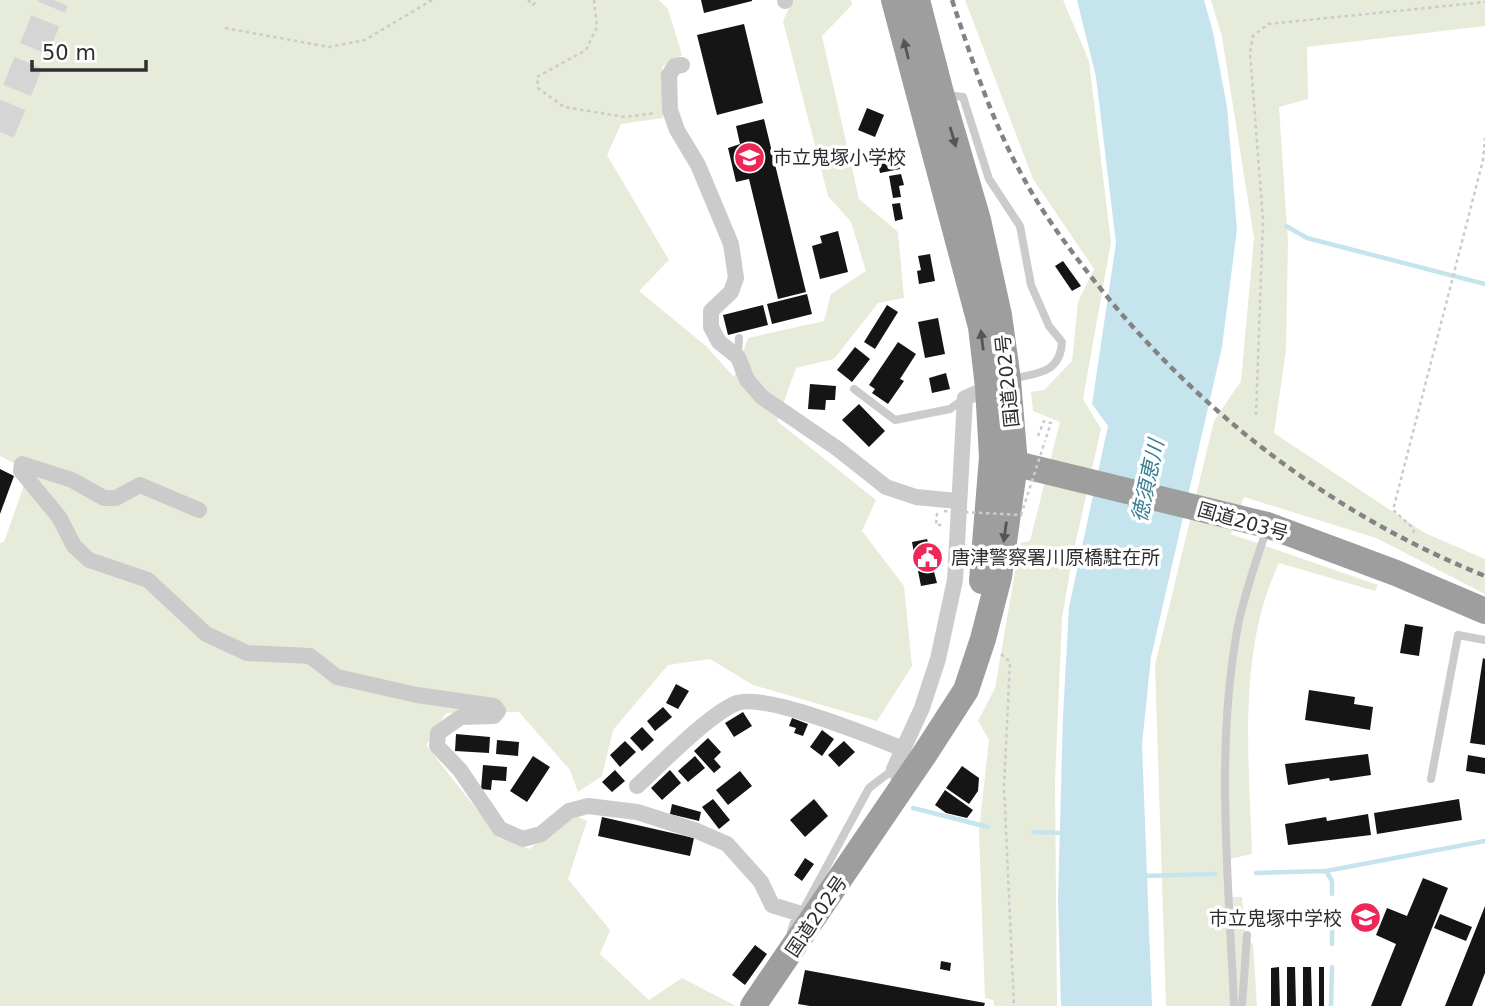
<svg xmlns="http://www.w3.org/2000/svg" width="1485" height="1006" font-family="'DejaVu Sans','Noto Sans JP',sans-serif">
	<rect width="100%" height="100%" fill="#fff"/>
	<!-- green -->
	<path fill="#e7ecda" d="M0,0H659L668,9L682,55L662,67L663,118L621,124L607,155L669,260L639,291L706,346L734,377L748,338L824,321L831,294L866,271L851,222L828,196L783,21L793,0H851L852,5L822,36L859,199L898,232L904,298L878,303L834,359L796,368L777,421L876,500L862,531L904,586L912,666L877,721L753,685L710,659L668,665L613,730L602,776L578,792L570,770L519,712L446,713L426,745L499,838L529,849L576,816L587,821L568,879L610,930L600,954L649,1000L682,978L736,1006H0V543L4,542L29,471L0,456Z
		M965,0H1063L1089,61L1111,242L1083,399L1101,429L1073,554L1062,618L1055,781L1057,1006H994L993,1000L985,998L979,831L989,740L978,721L995,688L1020,543L1030,541L1060,422L1033,411L1031,392L1044,390L1072,361L1078,302L1094,269L1033,179Z
		M1211,0H1485V26L1307,47L1308,99L1279,107L1288,242L1286,350L1274,433L1425,533L1485,559V594L1376,538L1244,497L1231,534L1378,585L1375,591L1279,563C1237,652 1249,758 1252,854L1225,860L1227,897H1242L1246,939L1253,944L1257,1006H1166L1155,665L1214,421L1241,381L1254,238L1222,37Z"/>
	<!-- water -->
	<path fill="#c5e4ed" d="M1077,0H1204L1213,32L1227,107L1237,229L1222,347L1151,657L1142,744L1152,1006H1061L1058,900L1063,716L1069,607L1108,426L1092,404L1116,243L1096,77Z"/>
	<g fill="none" stroke-linecap="round" stroke-linejoin="round">
		<!-- stream -->
		<path stroke="#c5e4ed" stroke-width="4.5" d="M1286,226L1307,238L1485,284
			M913,808L988,827
			M1033,832L1063,833
			M1326,871L1332,881V894
			M1256,873L1326,871L1485,841
			M1142,876L1215,874
			M1332,944V913
			M1331,1006L1332,967"/>
	</g>
	<!-- building -->
	<path fill="#151515" d="M701,0H752V1L704,13Z
		M744,24L763,103L717,115L697,35Z
		M867,108L884,115L875,137L858,130Z
		M764,119L806,292L778,299L749,179L736,182L728,148L740,144L736,126Z
		M897,152L900,169L880,173L878,163L890,161L889,154Z
		M901,174L904,185L899,186L901,197L893,198L889,176Z
		M900,203L903,219L895,221L892,204Z
		M838,231L848,272L820,279L812,246L822,243L820,236Z
		M930,254L935,281L919,284L917,271L921,270L918,256Z
		M1063,261L1081,286L1072,291L1055,266Z
		M807,294L812,314L772,324L767,304Z
		M763,305L768,325L728,335L723,315Z
		M887,305L898,312L875,349L864,342Z
		M938,318L945,354L925,358L918,322Z
		M898,342L916,354L900,379L904,381L888,404L872,393L875,389L869,385Z
		M855,347L870,359L852,382L837,370Z
		M946,373L950,389L932,393L929,378Z
		M810,384L836,386L835,400H826L825,410L808,409Z
		M859,404L885,431L869,447L842,420Z
		M0,469L14,476L0,514Z
		M927,539L936,567L933,568L937,583L921,586L918,571L921,570L919,558L915,559L912,542Z
		M1405,624L1423,627L1419,656L1400,653Z
		M1483,658L1485,659V745L1470,743Z
		M676,684L689,691L678,709L666,703Z
		M1309,690L1355,697L1354,704L1373,707L1370,730L1305,720Z
		M663,707L672,717L655,731L647,721Z
		M743,712L752,726L734,737L725,723Z
		M792,718L808,724L803,736L794,733L796,728L789,726Z
		M642,727L654,740L642,751L630,738Z
		M822,730L834,739L822,756L810,747Z
		M456,734L490,737L489,753L455,751Z
		M708,738L721,752L714,759L721,767L714,773L694,751Z
		M497,740L519,742L518,756L496,754Z
		M625,741L636,752L620,767L610,755Z
		M844,741L855,752L839,767L828,755Z
		M1368,754L1371,775L1330,781L1329,778L1288,785L1285,764Z
		M1468,755L1485,758V774L1466,771Z
		M533,756L550,767L527,802L510,791Z
		M695,756L705,768L688,782L678,771Z
		M483,765L507,767L506,781L492,780L491,790L481,789Z
		M962,766L979,778L978,791L969,804L946,788Z
		M615,770L625,781L612,792L602,782Z
		M670,770L681,783L662,800L651,788Z
		M740,771L752,786L728,805L716,790Z
		M945,790L973,810L967,818L946,813L935,805Z
		M713,799L730,820L719,829L702,807Z
		M814,799L828,816L805,837L790,820Z
		M1459,799L1462,820L1377,834L1374,813Z
		M672,804L701,812L699,821L670,814Z
		M1368,814L1371,835L1288,845L1285,824L1326,817L1327,821Z
		M602,817L694,838L690,856L598,836Z
		M805,858L814,864L802,881L794,875Z
		M1423,878L1448,888L1432,928L1401,1006H1371L1396,944L1376,935L1387,908L1407,916Z
		M1485,906V973L1472,1006H1445Z
		M1440,914L1472,927L1466,941L1434,928Z
		M755,945L767,954L745,985L732,975Z
		M941,961L951,963L950,971L940,969Z
		M1279,967L1280,1006H1271V968Z
		M1287,967H1295L1296,1006H1287Z
		M1303,967H1311L1312,1006H1303Z
		M1319,967H1324V1006H1319Z
		M805,970L985,1003L984,1006H810L798,1004Z"/>
	<g fill="none" stroke-linecap="round" stroke-linejoin="round">
		<!-- motorway-tunnel -->
		<path stroke="#d5d5d5" stroke-width="30" stroke-dasharray="30 15" stroke-linecap="butt" d="M0,132L54,0"/>
		<!-- path -->
		<path stroke="#cbcbcb" stroke-width="2.5" stroke-dasharray="3.5 3.5" stroke-linecap="butt" d="M528,0L533,5L537,0
			M594,0L597,27L586,50L537,77L538,88L564,107L625,117L656,113
			M225,28L329,47L365,40L432,0
			M1256,415L1263,220L1250,52L1253,36L1268,24L1485,2
			M1038,436L1044,421L1051,423L1045,441
			M937,513L936,525H942
			M1414,533L1413,528L1393,510L1483,160L1485,138
			M1001,654L1010,662L1004,786L1014,1006"/>
		<!-- service -->
		<path stroke="#cbcbcb" stroke-width="8" d="M947,95L963,97L989,179L1020,226L1031,285L1049,326L1062,342C1060,374 1037,373 1011,379
			M738,357L739,338
			M854,389L895,420L950,409L965,398
			M1431,779L1458,635L1485,640
			M801,914L869,788L894,769
			M1234,1006C1229,882 1215,754 1237,631C1243,597 1256,562 1267,528
			M1242,1006L1247,935"/>
		<!-- minor -->
		<path stroke="#cbcbcb" stroke-width="16" d="M785,1V0
			M682,65L675,66L669,75L670,110L677,130L698,165L731,244L736,278L731,292L711,311V327L719,342L738,357L747,380L762,397L838,449L886,487L916,497L957,501
			M199,510L140,485L116,498H104L72,480L22,464L21,471L59,517L74,546L89,560L148,580L206,634L247,653L310,656L337,677L417,695L494,706L498,711L494,716L461,717L438,733L437,746L460,770L500,829L523,839L541,834L569,811L588,806L637,812L697,831L727,844L761,882L772,905L801,914L795,932
			M637,786C661,764 709,714 737,703C765,693 873,737 903,749
			M904,786L894,769L922,708L938,659L955,580L965,398L993,386"/>
		<!-- trunk -->
		<path stroke="#9e9e9e" stroke-width="26" d="M894,0L981,327L988,387L992,457L982,581
			M1000,460L1267,525L1396,573L1485,611
			M753,1006L924,755L966,690L983,639L999,577L1015,464L1008,380L999,315L978,220L941,93L917,0"/>
		<!-- rail -->
		<path stroke="#838383" stroke-width="4.5" stroke-dasharray="7 5" stroke-linecap="butt" d="M952,0C972,60 992,122 1023,177C1041,211 1065,243 1089,274C1192,407 1328,513 1485,576"/>
		<!-- path-bridge -->
		<path stroke="#cbcbcb" stroke-width="2.5" stroke-dasharray="3.5 3.5" stroke-linecap="butt" d="M944,511L1021,515L1045,441"/>
	</g>
	<!-- one-way arrows -->
	<defs><path id="oneway-solid" d="M-6-.8H1V-3.2L6.5 0L1 3.2V.8H-6Z" transform="scale(1.75)"/></defs>
	<g fill="#555">
		<use href="#oneway-solid" transform="translate(906 49) rotate(-104)"/>
		<use href="#oneway-solid" transform="translate(953 137) rotate(74)"/>
		<use href="#oneway-solid" transform="translate(982 340) rotate(-97)"/>
		<use href="#oneway-solid" transform="translate(1005 532) rotate(98)"/>
	</g>
	<!-- icons -->
	<defs>
		<symbol id="school-disc" viewBox="-11 -11 22 22"><circle r="9.5" fill="#ed2756" stroke="#fff"/><path d="M0-5L7-2L0 1L-7-2ZM-4 1L0 2.5L4 1V4Q0 6-4 4Z" fill="#fff"/></symbol>
		<symbol id="civic-disc" viewBox="-11 -11 22 22"><circle r="9.5" fill="#ed2756" stroke="#fff"/><path d="M-.6-6.5H3V-4.5H.6V-3L4-1V1h2V6H-6V1h2V-1L-.6-3ZM-1.2 2.5V6h2.4V2.5Z" fill="#fff"/></symbol>
	</defs>
	<g fill-rule="evenodd">
		<use href="#school-disc" x="732" y="140" width="35" height="35"/>
		<use href="#civic-disc" x="910" y="540" width="35" height="35"/>
		<use href="#school-disc" x="1348" y="900" width="35" height="35"/>
	</g>
	<g text-anchor="middle" dominant-baseline="central" stroke-width="7" stroke-linejoin="round" paint-order="stroke">
		<!-- poi labels -->
		<g font-size="19" fill="#2e2e2e" stroke="#fff" text-anchor="start">
			<text x="773" y="157">市立鬼塚小学校</text>
			<text x="951" y="557">唐津警察署川原橋駐在所</text>
			<text x="1342" y="918" text-anchor="end">市立鬼塚中学校</text>
		</g>
		<!-- street labels -->
		<g font-size="19" fill="#2e2e2e" stroke="#fff">
			<text transform="translate(1007 381) rotate(-96)">国道202号</text>
			<text transform="translate(1243 521) rotate(16)">国道203号</text>
			<text transform="translate(816 916) rotate(-56)">国道202号</text>
		</g>
		<!-- water labels -->
		<g font-size="21" font-style="italic" fill="#387f93" stroke="#fff">
			<text transform="translate(1148 481) rotate(-78)">徳須恵川</text>
		</g>
	</g>
	<!-- scale -->
	<path d="M32 60v10h114v-10" fill="none" stroke="#2e2e2e" stroke-width="3.5"/>
	<text x="42" y="60" font-size="21" fill="#2e2e2e" stroke="#ffffff" stroke-width="5" paint-order="stroke">50 m</text>
</svg>
